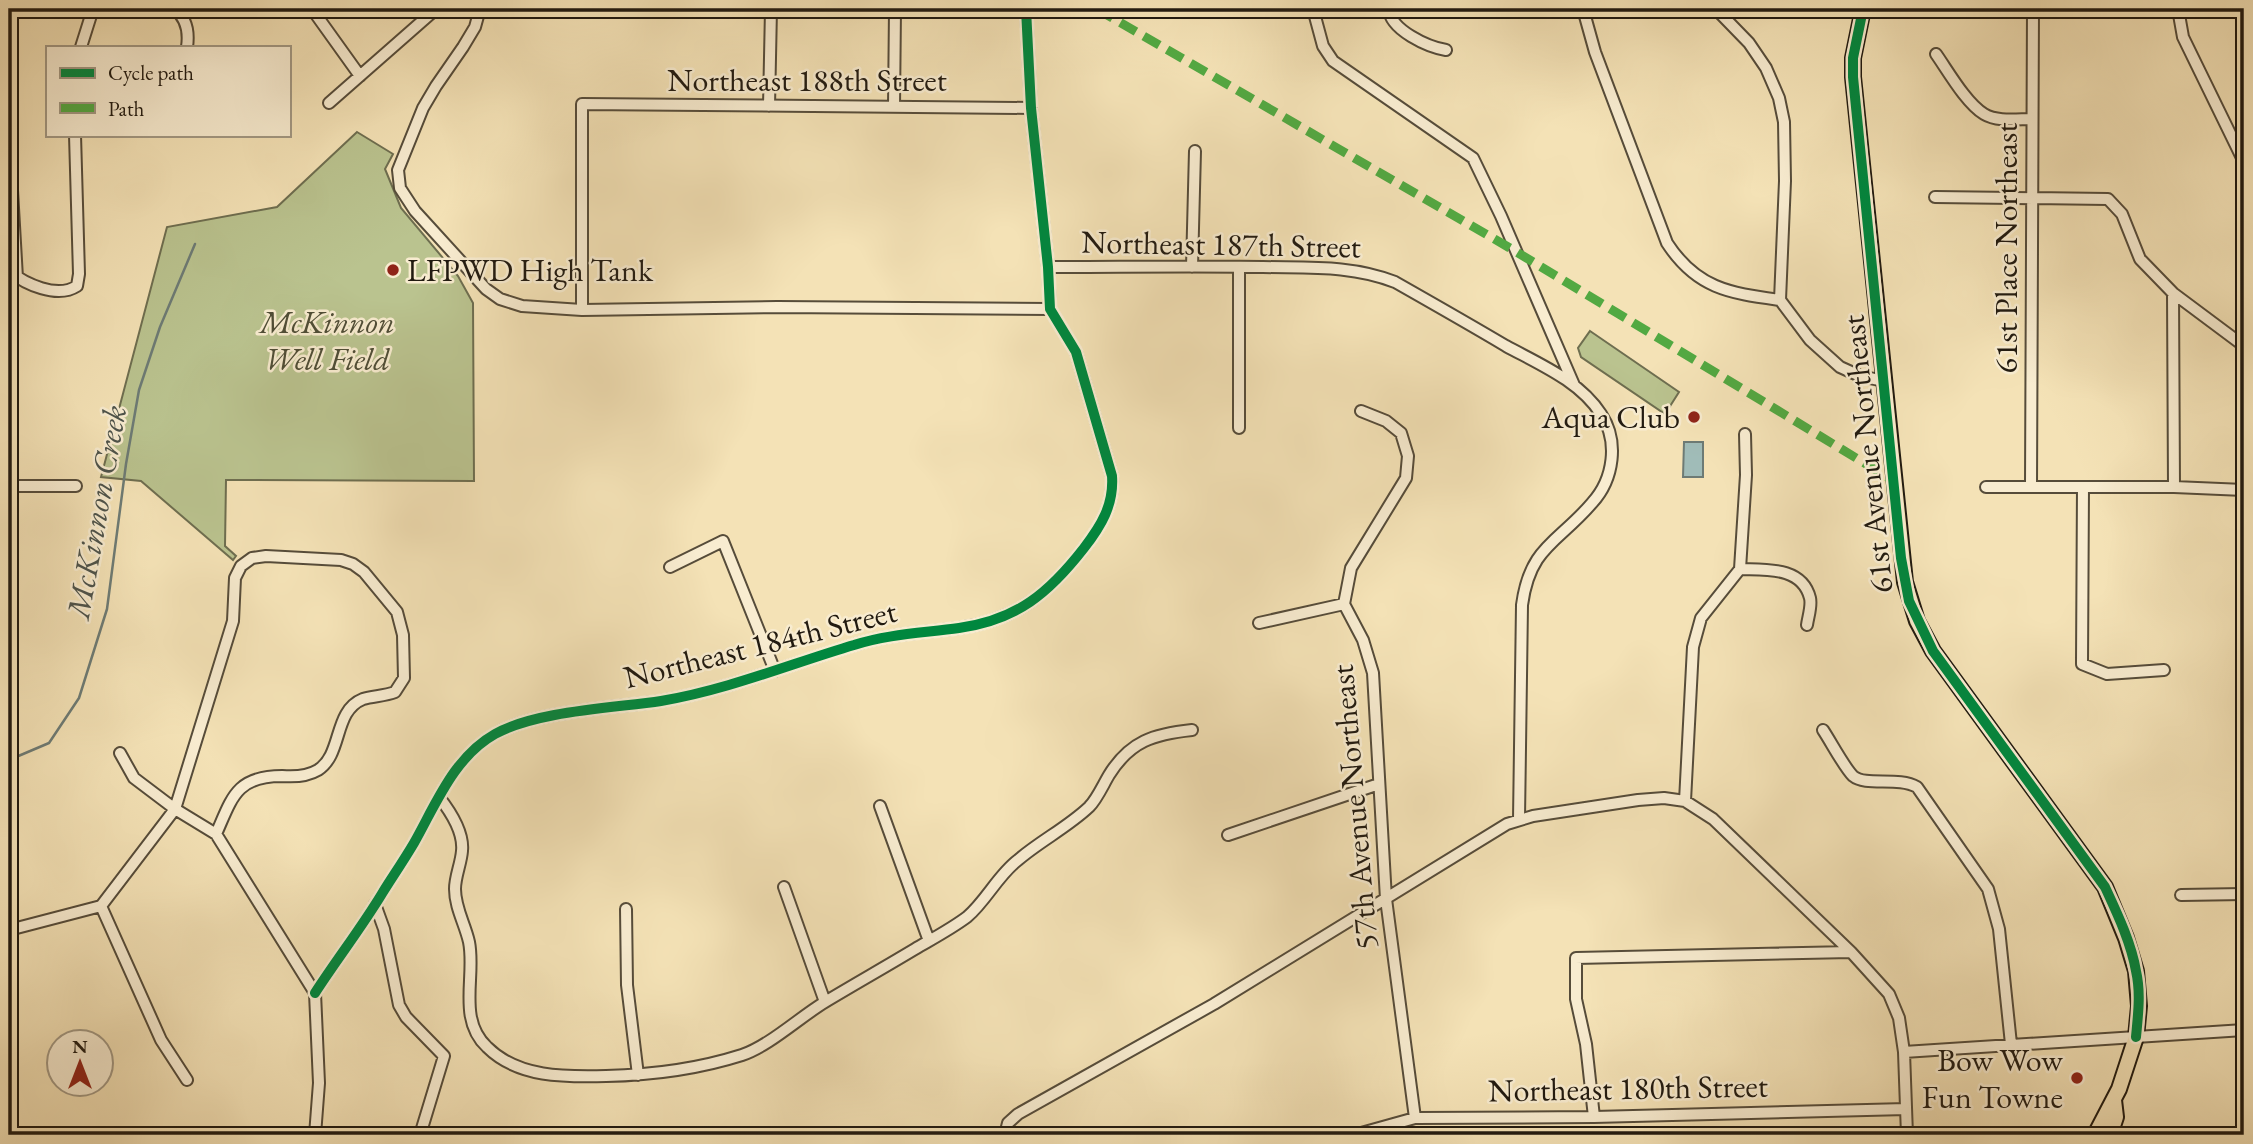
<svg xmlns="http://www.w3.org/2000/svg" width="2253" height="1144" font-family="'EB Garamond',serif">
	<rect width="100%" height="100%" fill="#f4e2b6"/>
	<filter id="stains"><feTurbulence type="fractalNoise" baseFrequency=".00286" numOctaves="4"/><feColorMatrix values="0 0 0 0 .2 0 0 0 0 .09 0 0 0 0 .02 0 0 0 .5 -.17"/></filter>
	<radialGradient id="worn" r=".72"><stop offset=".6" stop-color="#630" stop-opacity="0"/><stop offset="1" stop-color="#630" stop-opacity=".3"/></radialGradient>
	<!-- green -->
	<path fill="#bac38f" stroke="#6e6e50" stroke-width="2" d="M357,132L393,154L385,169L401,208L458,276L473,303L474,481L226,480L225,546L236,556L233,560L141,481L101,477L167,227L277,207Z
		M1590,331L1679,392L1665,414L1581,357L1578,348Z"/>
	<!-- water -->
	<path fill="#a0bcb8" stroke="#6d7b75" stroke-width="2" d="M1684,442H1703V477H1683Z"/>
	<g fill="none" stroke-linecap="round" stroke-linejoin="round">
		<!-- stream -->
		<path stroke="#6d7b75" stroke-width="2.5" d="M9,760L49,743L79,698L107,609L126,464L139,390L160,327L195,244"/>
		<defs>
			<path id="minor" d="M174,9C187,18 189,33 187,47
				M312,9L360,76
				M480,9L475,27L463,47L436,86L423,108L398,170L400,188L415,211L486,289L500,299L522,306L582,310L777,307L1050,309
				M1313,9L1323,46L1333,61L1473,158L1501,216L1574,385
				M1389,9C1390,30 1428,47 1446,50
				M1583,9L1595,52L1667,243C1697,289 1730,293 1780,300
				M1716,9L1749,43L1766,68L1779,98L1784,122L1785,181L1780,300L1810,340L1840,367L1860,376L1884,381
				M2178,9L2183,37L2244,162
				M81,47L93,9
				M1936,54C1948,71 1966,103 1984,114C1997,122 2017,119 2032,119
				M329,103L436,9
				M769,106L771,9
				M894,107L895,9
				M9,138L17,278
				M1935,197L2108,199L2122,214L2140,259L2173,293L2244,346
				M1048,267C1120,267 1192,266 1263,267C1309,268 1352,265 1395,282C1432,303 1469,324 1506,346C1539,364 1580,381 1601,414C1619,441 1614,479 1592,503C1558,543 1530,546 1522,605L1519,819
				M1192,267L1195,151
				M9,271C25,284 57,299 77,286L79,274L75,135
				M2173,293L2174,487
				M582,310V104L1031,108
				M1361,411L1386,421L1401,433L1408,456L1406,478L1351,568L1344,604L1363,640L1373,673L1386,899L1415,1118
				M1239,428V267
				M9,486H76
				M1986,487H2174L2244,490
				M2031,487L2033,9
				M2083,487L2082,664L2107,674L2164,670
				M670,567L723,541L775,671
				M1740,569C1765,570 1802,566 1810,598C1812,606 1808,617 1807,625
				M1259,623L1344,604
				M1823,730C1831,742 1844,767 1853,776C1866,787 1898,776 1917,787L1988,889L1999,929L2011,1044
				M120,753L134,778L175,809L216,834L315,993L319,1083L315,1135
				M439,797C450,811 464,832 462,851C461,864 455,876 455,889C455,908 465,924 469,942C476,976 457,1019 487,1047C518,1078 565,1077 606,1076C652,1075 698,1069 742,1055C769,1046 800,1017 825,1002C855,984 885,967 915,949C932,939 951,929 967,917C986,901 998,875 1018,860C1040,841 1068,827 1089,807C1097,799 1103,785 1109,775C1130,741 1154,734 1192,730
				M1685,801L1693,647L1701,618L1740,569L1746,475L1745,434
				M880,806L929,941
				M1228,835L1379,784
				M784,887L825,1002
				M2181,895L2244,894
				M375,904L384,929L399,1005L406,1017L444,1056L420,1135
				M101,906L175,809L233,621L235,578L241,566L252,558L266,556L341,560L353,564L364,572L397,612L403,635L404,678L395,692C385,696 373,696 363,699C333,711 343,754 318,770C308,776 294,777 282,776C236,776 232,798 216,834
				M626,909L627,985L638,1075
				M9,930L101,906L161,1040L187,1080
				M315,993C337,959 362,927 383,892C393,876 404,860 414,843C436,804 454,757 495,734C536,711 613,708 661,701C727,690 790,664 854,645C888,634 923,633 959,628C1017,620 1049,593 1084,548C1101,526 1114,505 1112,476L1076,352L1050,309L1048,267L1031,108L1026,9
				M1904,1052L2244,1030
				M1594,1117L1586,1044L1576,999V958L1851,952
				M1005,1135L1008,1123L1018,1114L1214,1004L1507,824L1533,816L1638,800L1664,798L1685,801L1713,819L1851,952L1889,994L1899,1018L1904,1052L1907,1135
				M1354,1135L1415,1118L1594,1117L1906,1109"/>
			<path id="major" d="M1863,9L1853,58V77L1905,582L1917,621L1933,651L2105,887L2126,938L2136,971L2139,1006L2136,1037L2119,1089L2095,1135
				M2110,1135L2116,1117L2114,1100"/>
		</defs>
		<!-- minor casing -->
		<use href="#minor" stroke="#564c3a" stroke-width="14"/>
		<!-- major casing -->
		<use href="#major" stroke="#211a10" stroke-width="18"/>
		<!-- minor -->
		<use href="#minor" stroke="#f8ecd0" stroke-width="10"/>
		<!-- major -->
		<use href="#major" stroke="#f4e2b6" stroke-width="14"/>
		<!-- quiet -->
		<path stroke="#52a942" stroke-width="9" stroke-dasharray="18 9" stroke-linecap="butt" d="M1097,9L1515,251L1894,481"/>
		<defs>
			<path id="cycleway" d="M1863,9L1853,58V77L1901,558L1909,601L1933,651L2105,887C2117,913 2131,942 2136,971C2141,993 2138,1015 2136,1037
				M315,993C337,959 362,927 383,892C393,876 404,860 414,843C436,804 454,757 495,734C536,711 613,708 661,701C727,690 790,664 854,645C888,634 923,633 959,628C1017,620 1049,593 1084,548C1101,526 1114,505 1112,476L1076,352L1050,309L1048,267L1031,108L1026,9"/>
		</defs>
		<!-- cycleway casing -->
		<use href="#cycleway" stroke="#f8ecd0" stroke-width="15"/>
		<!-- cycleway -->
		<use href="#cycleway" stroke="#00873e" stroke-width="10"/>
	</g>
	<!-- markers -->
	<g fill="#8f2418" stroke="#f8ecd0" stroke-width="2.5">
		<circle cx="393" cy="270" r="7"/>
		<circle cx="1694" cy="417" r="7"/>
		<circle cx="2077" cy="1078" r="7"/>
	</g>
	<g text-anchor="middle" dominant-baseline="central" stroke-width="5" stroke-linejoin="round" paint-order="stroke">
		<!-- street labels -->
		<g font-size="32" fill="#211a10" stroke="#f8ecd0">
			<text x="807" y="80">Northeast 188th Street</text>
			<text transform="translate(1221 244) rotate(1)">Northeast 187th Street</text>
			<text transform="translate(2006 248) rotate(-90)">61st Place Northeast</text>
			<text transform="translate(1867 454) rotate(-96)">61st Avenue Northeast</text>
			<text transform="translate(760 644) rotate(-14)">Northeast 184th Street</text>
			<text transform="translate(1354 807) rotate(-95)">57th Avenue Northeast</text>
			<text transform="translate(1628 1088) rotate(-1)">Northeast 180th Street</text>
		</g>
		<!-- poi labels -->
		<g font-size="32" fill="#211a10" stroke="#f8ecd0" text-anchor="end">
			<text x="407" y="270" text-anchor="start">LFPWD High Tank</text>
			<text x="1680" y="417">Aqua Club</text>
			<text x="2063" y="1060">Bow Wow<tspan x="2063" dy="37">Fun Towne</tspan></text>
		</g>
		<!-- park labels -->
		<g font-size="32" font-style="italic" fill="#4f4d36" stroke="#f8ecd0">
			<text x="327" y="322">McKinnon<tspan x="327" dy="37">Well Field</tspan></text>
		</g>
		<!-- water labels -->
		<g font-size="33" font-style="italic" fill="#4d534b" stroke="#f8ecd0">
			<text transform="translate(96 512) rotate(-80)">McKinnon Creek</text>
		</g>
	</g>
	<!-- margin -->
	<rect width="2253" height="1144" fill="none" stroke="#f4e2b6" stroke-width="35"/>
	<rect x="10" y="10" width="2232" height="1123" fill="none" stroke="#211a10" stroke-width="3.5"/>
	<rect x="18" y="18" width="2218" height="1109" fill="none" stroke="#211a10" stroke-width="2"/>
	<!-- legend -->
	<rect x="46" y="46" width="245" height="91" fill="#f8ecd0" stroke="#a29883" stroke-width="2"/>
	<rect x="60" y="68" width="35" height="10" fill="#00873e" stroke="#a29883" stroke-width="2"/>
	<text x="108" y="80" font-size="21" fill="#211a10">Cycle path</text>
	<rect x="60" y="103" width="35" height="10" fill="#52a942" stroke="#a29883" stroke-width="2"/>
	<text x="108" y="116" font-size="21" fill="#211a10">Path</text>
	<!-- north arrow -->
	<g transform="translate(80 1063)"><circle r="33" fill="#f8ecd0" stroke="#a29883" stroke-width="2"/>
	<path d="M0-5L12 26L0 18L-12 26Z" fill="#8f2418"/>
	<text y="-10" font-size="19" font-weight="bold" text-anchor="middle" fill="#211a10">N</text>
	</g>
	<rect width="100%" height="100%" filter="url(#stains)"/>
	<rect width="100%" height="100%" fill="url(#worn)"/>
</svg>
